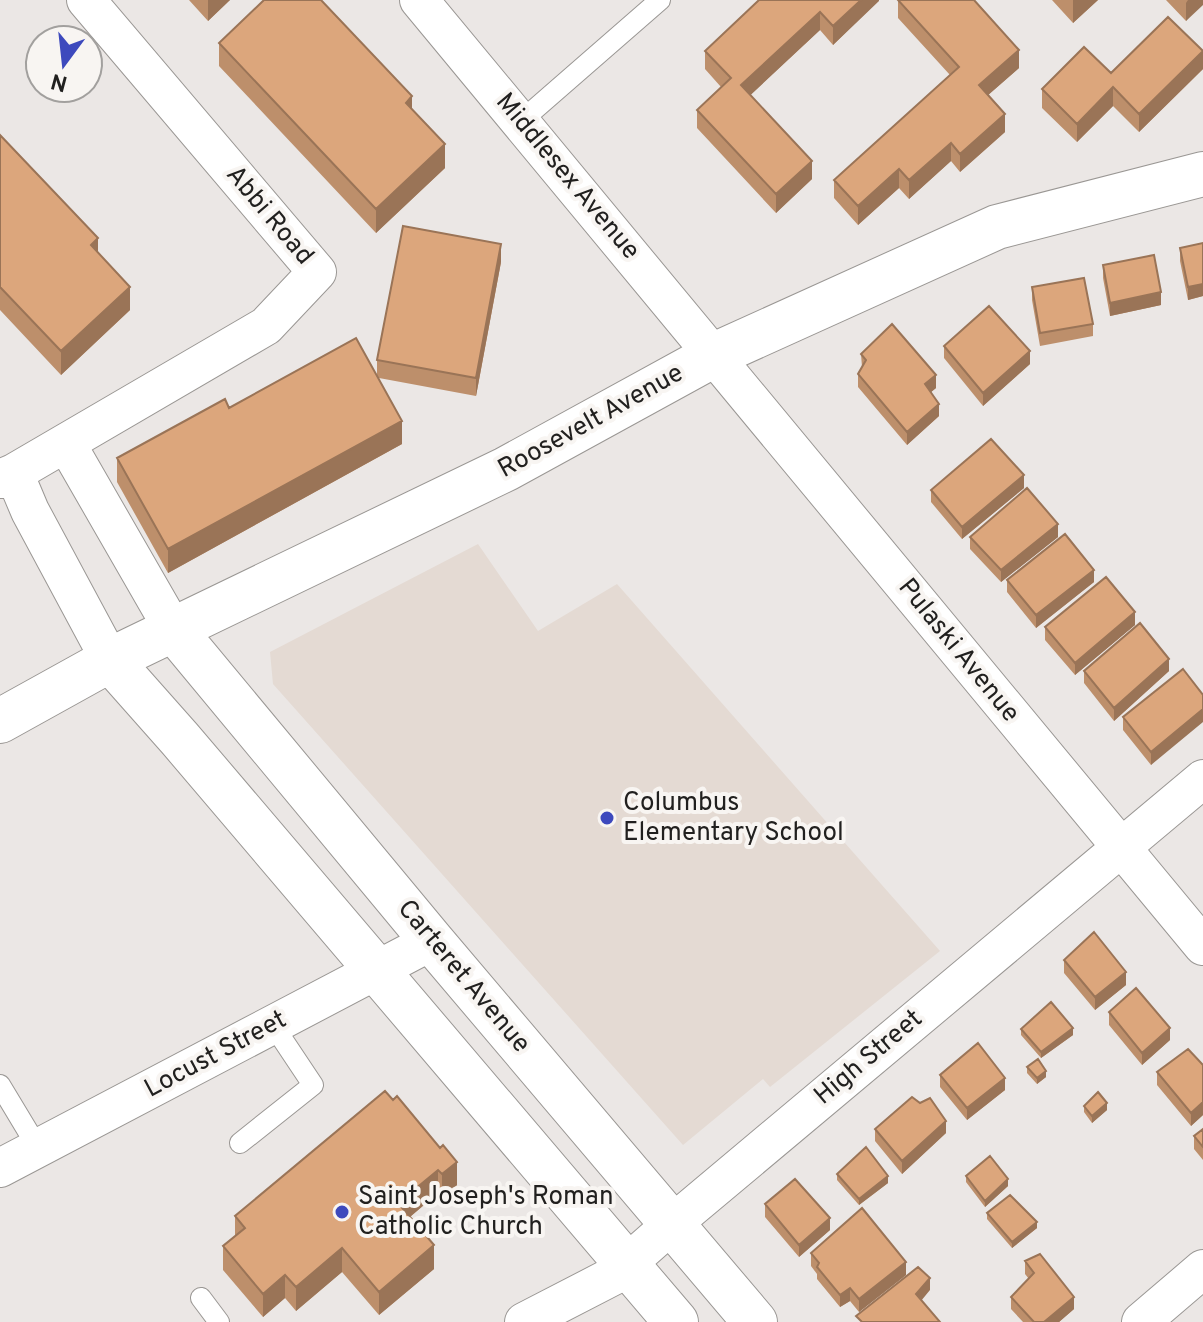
<svg xmlns="http://www.w3.org/2000/svg" width="1203" height="1322" font-family="Overpass,sans-serif">
	<rect width="100%" height="100%" fill="#ebe7e5"/>
	<!-- built -->
	<path fill="#e4dad3" d="M478,544L538,631L617,584L940,951L770,1087L763,1079L683,1145L273,684L270,652Z"/>
	<g fill="none" stroke-linecap="round" stroke-linejoin="round">
		<defs>
			<path id="service" d="M520,122L660,0
				M0,1085L38,1148
				M240,1143L313,1085L273,1025
				M201,1298L219,1322"/>
			<path id="minor" d="M419,0L1203,946
				M66,443L173,629
				M14,473L30,511L110,660
				M0,479L14,473L266,326L317,272L86,0
				M0,1168L432,941
				M524,1322L613,1276L672,1224L1203,779
				M1141,1322L1203,1269"/>
			<path id="tertiary" d="M173,629L432,941L755,1322
				M110,660L180,739L676,1322
				M0,721L110,660L506,469L714,355L997,227L1203,174"/>
		</defs>
		<!-- service casing -->
		<use href="#service" stroke="#9a9794" stroke-width="22"/>
		<!-- minor casing -->
		<use href="#minor" stroke="#9a9794" stroke-width="40"/>
		<!-- tertiary casing -->
		<use href="#tertiary" stroke="#9a9794" stroke-width="46"/>
		<!-- service -->
		<use href="#service" stroke="#fff" stroke-width="20"/>
		<!-- minor -->
		<use href="#minor" stroke="#fff" stroke-width="38"/>
		<!-- tertiary -->
		<use href="#tertiary" stroke="#fff" stroke-width="44"/>
	</g>
	<!-- wall -->
	<path fill="#bd8f6b" d="M189,0H230L208,21Z
		M759,0H879L833,45L820,30L750,95L812,179L776,213L697,128V110L721,87L705,69V51Z
		M898,0L1019,68L988,95L1005,132L960,172L951,161L909,199L899,188L858,225L834,198V180L950,75L898,18Z
		M1052,0H1098L1073,23Z
		M1166,0H1203L1186,21Z
		M219,43L412,110L445,168L376,233L219,66Z
		M1203,69L1139,132L1113,106L1077,142L1042,108V89L1111,73Z
		M0,135L98,252L130,310L61,375L0,310Z
		M1203,243V296L1188,300L1180,261V248Z
		M501,262L476,396L379,378L402,444L168,573L117,482V458L229,408L377,376V360Z
		M1103,265L1161,305L1110,316L1103,278Z
		M1032,287L1093,324V336L1040,346L1032,300Z
		M944,346L1030,364L983,406L944,358Z
		M861,354L936,388L931,392L939,416L907,445L858,387V374L862,367Z
		M1024,488L962,539L931,502V490Z
		M970,537H1058L1001,582L970,549Z
		M1007,580L1094,582L1036,628L1007,592Z
		M1135,625L1075,675L1045,640V627Z
		M1084,671H1169L1114,721L1084,683Z
		M1203,695L1151,765L1123,730V717Z
		M1064,960L1126,985L1095,1010L1064,973Z
		M1109,1012L1170,1040L1142,1065L1109,1025Z
		M1021,1029L1073,1035L1041,1058L1021,1035Z
		M1203,1065V1115L1191,1126L1157,1085V1072Z
		M1027,1067L1046,1077L1037,1084L1027,1073Z
		M940,1075L1005,1090L967,1120L940,1087Z
		M393,1100L440,1148L457,1185L442,1198L438,1193L410,1217L434,1269L379,1315L342,1272L296,1311L285,1298L263,1317L223,1270V1246L235,1236V1216Z
		M1084,1106L1107,1110L1092,1123L1084,1112Z
		M875,1129L946,1133L902,1174L875,1141Z
		M1203,1129V1160L1194,1149V1136Z
		M837,1174L888,1183L859,1205L837,1180Z
		M966,1176L1008,1186L985,1207L966,1182Z
		M765,1204L830,1230L799,1257L765,1217Z
		M987,1213L1037,1228L1012,1248L987,1219Z
		M811,1253L906,1275L859,1312L850,1301L840,1307L817,1279V1274L811,1266Z
		M1025,1261L1074,1309L1059,1322H1023L1011,1309V1297L1029,1279L1025,1274Z"/>
	<!-- shaded-wall -->
	<path fill="#9a7457" d="M208,0H230L208,21Z
		M861,0H879V1L833,45V26Z
		M1073,0H1098L1073,23Z
		M1188,0H1203V5L1186,21V3Z
		M820,12V30L741,104V85Z
		M1019,50V68L979,103V85Z
		M1203,51V69L1139,132V114Z
		M1113,87V106L1077,142V124Z
		M412,96V120L406,103Z
		M1005,114V132L960,172V154Z
		M951,143V161L909,199V180Z
		M445,144V168L376,233V209Z
		M812,161V179L776,213V194Z
		M899,169V188L858,225V206Z
		M98,238V262L91,245Z
		M501,244V262L476,396V378Z
		M1203,284V296L1188,300V287Z
		M130,287V310L61,375V351Z
		M1161,292V305L1110,316V303Z
		M1030,351V364L983,406V393Z
		M936,375V388L925,397V384Z
		M939,404V416L907,445V432Z
		M402,421V444L168,573V549Z
		M1024,475V488L962,539V527Z
		M1058,524V537L1001,582V570Z
		M1094,570V582L1036,628V615Z
		M1135,612V625L1075,675V663Z
		M1169,659V671L1114,721V708Z
		M1203,709V722L1151,765V752Z
		M1126,972V985L1095,1010V997Z
		M1073,1028V1035L1041,1058V1052Z
		M1170,1028V1040L1142,1065V1053Z
		M1046,1071V1077L1037,1084V1078Z
		M1005,1078V1090L967,1120V1108Z
		M1203,1102V1115L1191,1126V1113Z
		M1107,1103V1110L1092,1123V1116Z
		M946,1121V1133L902,1174V1161Z
		M457,1162V1185L442,1198V1174Z
		M438,1170V1193L398,1227V1203Z
		M888,1176V1183L859,1205V1199Z
		M1008,1179V1186L985,1207V1201Z
		M830,1218V1230L799,1257V1245Z
		M1037,1222V1228L1012,1248V1242Z
		M434,1245V1269L379,1315V1292Z
		M342,1248V1272L296,1311V1287Z
		M906,1262V1275L859,1312V1299Z
		M285,1275V1298L263,1317V1294Z
		M930,1278V1290L916,1307V1294Z
		M850,1288V1301L840,1307V1295Z
		M1074,1297V1309L1059,1322H1044Z"/>
	<!-- building -->
	<path fill="#dca67c" stroke="#9a7457" stroke-width="2" d="M264,0H321L412,96L406,103L445,144L376,209L219,43Z
		M759,0H861L833,26L820,12L741,85L812,161L776,194L697,110L731,78L705,51Z
		M898,0H974L1019,50L979,85L1005,114L960,154L951,143L909,180L899,169L858,206L834,180L959,67Z
		M1168,17L1203,51L1139,114L1113,87L1077,124L1042,89L1084,47L1111,73Z
		M0,135L98,238L91,245L130,287L61,351L0,287Z
		M403,226L501,244L476,378L377,360Z
		M1203,243V284L1188,287L1180,248Z
		M1154,255L1161,292L1110,303L1103,265Z
		M1084,278L1093,324L1040,333L1032,287Z
		M989,306L1030,351L983,393L944,346Z
		M892,324L936,375L925,384L939,404L907,432L858,374L866,360L861,354Z
		M356,338L402,421L168,549L117,458L225,399L229,408Z
		M991,439L1024,475L962,527L931,490Z
		M1027,488L1058,524L1001,570L970,537Z
		M1065,534L1094,570L1036,615L1007,580Z
		M1106,577L1135,612L1075,663L1045,627Z
		M1140,623L1169,659L1114,708L1084,671Z
		M1183,669L1203,695V709L1151,752L1123,717Z
		M1094,932L1126,972L1095,997L1064,960Z
		M1136,988L1170,1028L1142,1053L1109,1012Z
		M1051,1002L1073,1028L1041,1052L1021,1029Z
		M978,1043L1005,1078L967,1108L940,1075Z
		M1188,1049L1203,1065V1102L1191,1113L1157,1072Z
		M1038,1059L1046,1071L1037,1078L1027,1067Z
		M385,1091L393,1100L397,1096L440,1148L443,1145L457,1162L442,1174L438,1170L398,1203L434,1245L379,1292L342,1248L296,1287L285,1275L263,1294L223,1246L245,1228L235,1216Z
		M1098,1092L1107,1103L1092,1116L1084,1106Z
		M912,1097L920,1103L930,1098L946,1121L902,1161L875,1129Z
		M1203,1129V1147L1194,1136Z
		M866,1147L888,1176L859,1199L837,1174Z
		M990,1156L1008,1179L985,1201L966,1176Z
		M795,1179L830,1218L799,1245L765,1204Z
		M1010,1195L1037,1222L1012,1242L987,1213Z
		M862,1208L906,1262L859,1299L850,1288L840,1295L817,1267L819,1263L811,1253Z
		M1040,1254L1074,1297L1044,1322H1034L1011,1297L1034,1273L1025,1261Z
		M918,1267L930,1278L916,1294L940,1322H862L856,1316Z"/>
	<!-- markers -->
	<g fill="#3d49bd" stroke="#f8f5f2" stroke-width="3">
		<circle cx="607" cy="818" r="8"/>
		<circle cx="342" cy="1212" r="8"/>
	</g>
	<g text-anchor="middle" dominant-baseline="central" stroke-width="8" stroke-linejoin="round" paint-order="stroke">
		<!-- street labels -->
		<g font-size="26" fill="#21201f" stroke="#f8f5f2">
			<text transform="translate(567 177) rotate(50)">Middlesex Avenue</text>
			<text transform="translate(269 216) rotate(50)">Abbi Road</text>
			<text transform="translate(591 422) rotate(-29)">Roosevelt Avenue</text>
			<text transform="translate(958 651) rotate(51)">Pulaski Avenue</text>
			<text transform="translate(463 977) rotate(50)">Carteret Avenue</text>
			<text transform="translate(216 1055) rotate(-28)">Locust Street</text>
			<text transform="translate(869 1058) rotate(-40)">High Street</text>
		</g>
		<!-- poi labels -->
		<g font-size="26" fill="#21201f" stroke="#f8f5f2" text-anchor="start">
			<text x="623" y="803">Columbus<tspan x="623" dy="30">Elementary School</tspan></text>
			<text x="358" y="1197">Saint Joseph's Roman<tspan x="358" dy="30">Catholic Church</tspan></text>
		</g>
	</g>
	<!-- north arrow -->
	<g transform="translate(64 64) rotate(195)"><circle r="38" fill="#f8f5f2" stroke="#a2a09e" stroke-width="2"/>
	<path d="M0-6L14 30L0 20L-14 30Z" fill="#3d49bd"/>
	<text y="-12" font-size="22" font-weight="bold" text-anchor="middle" fill="#21201f">N</text>
	</g>
</svg>
